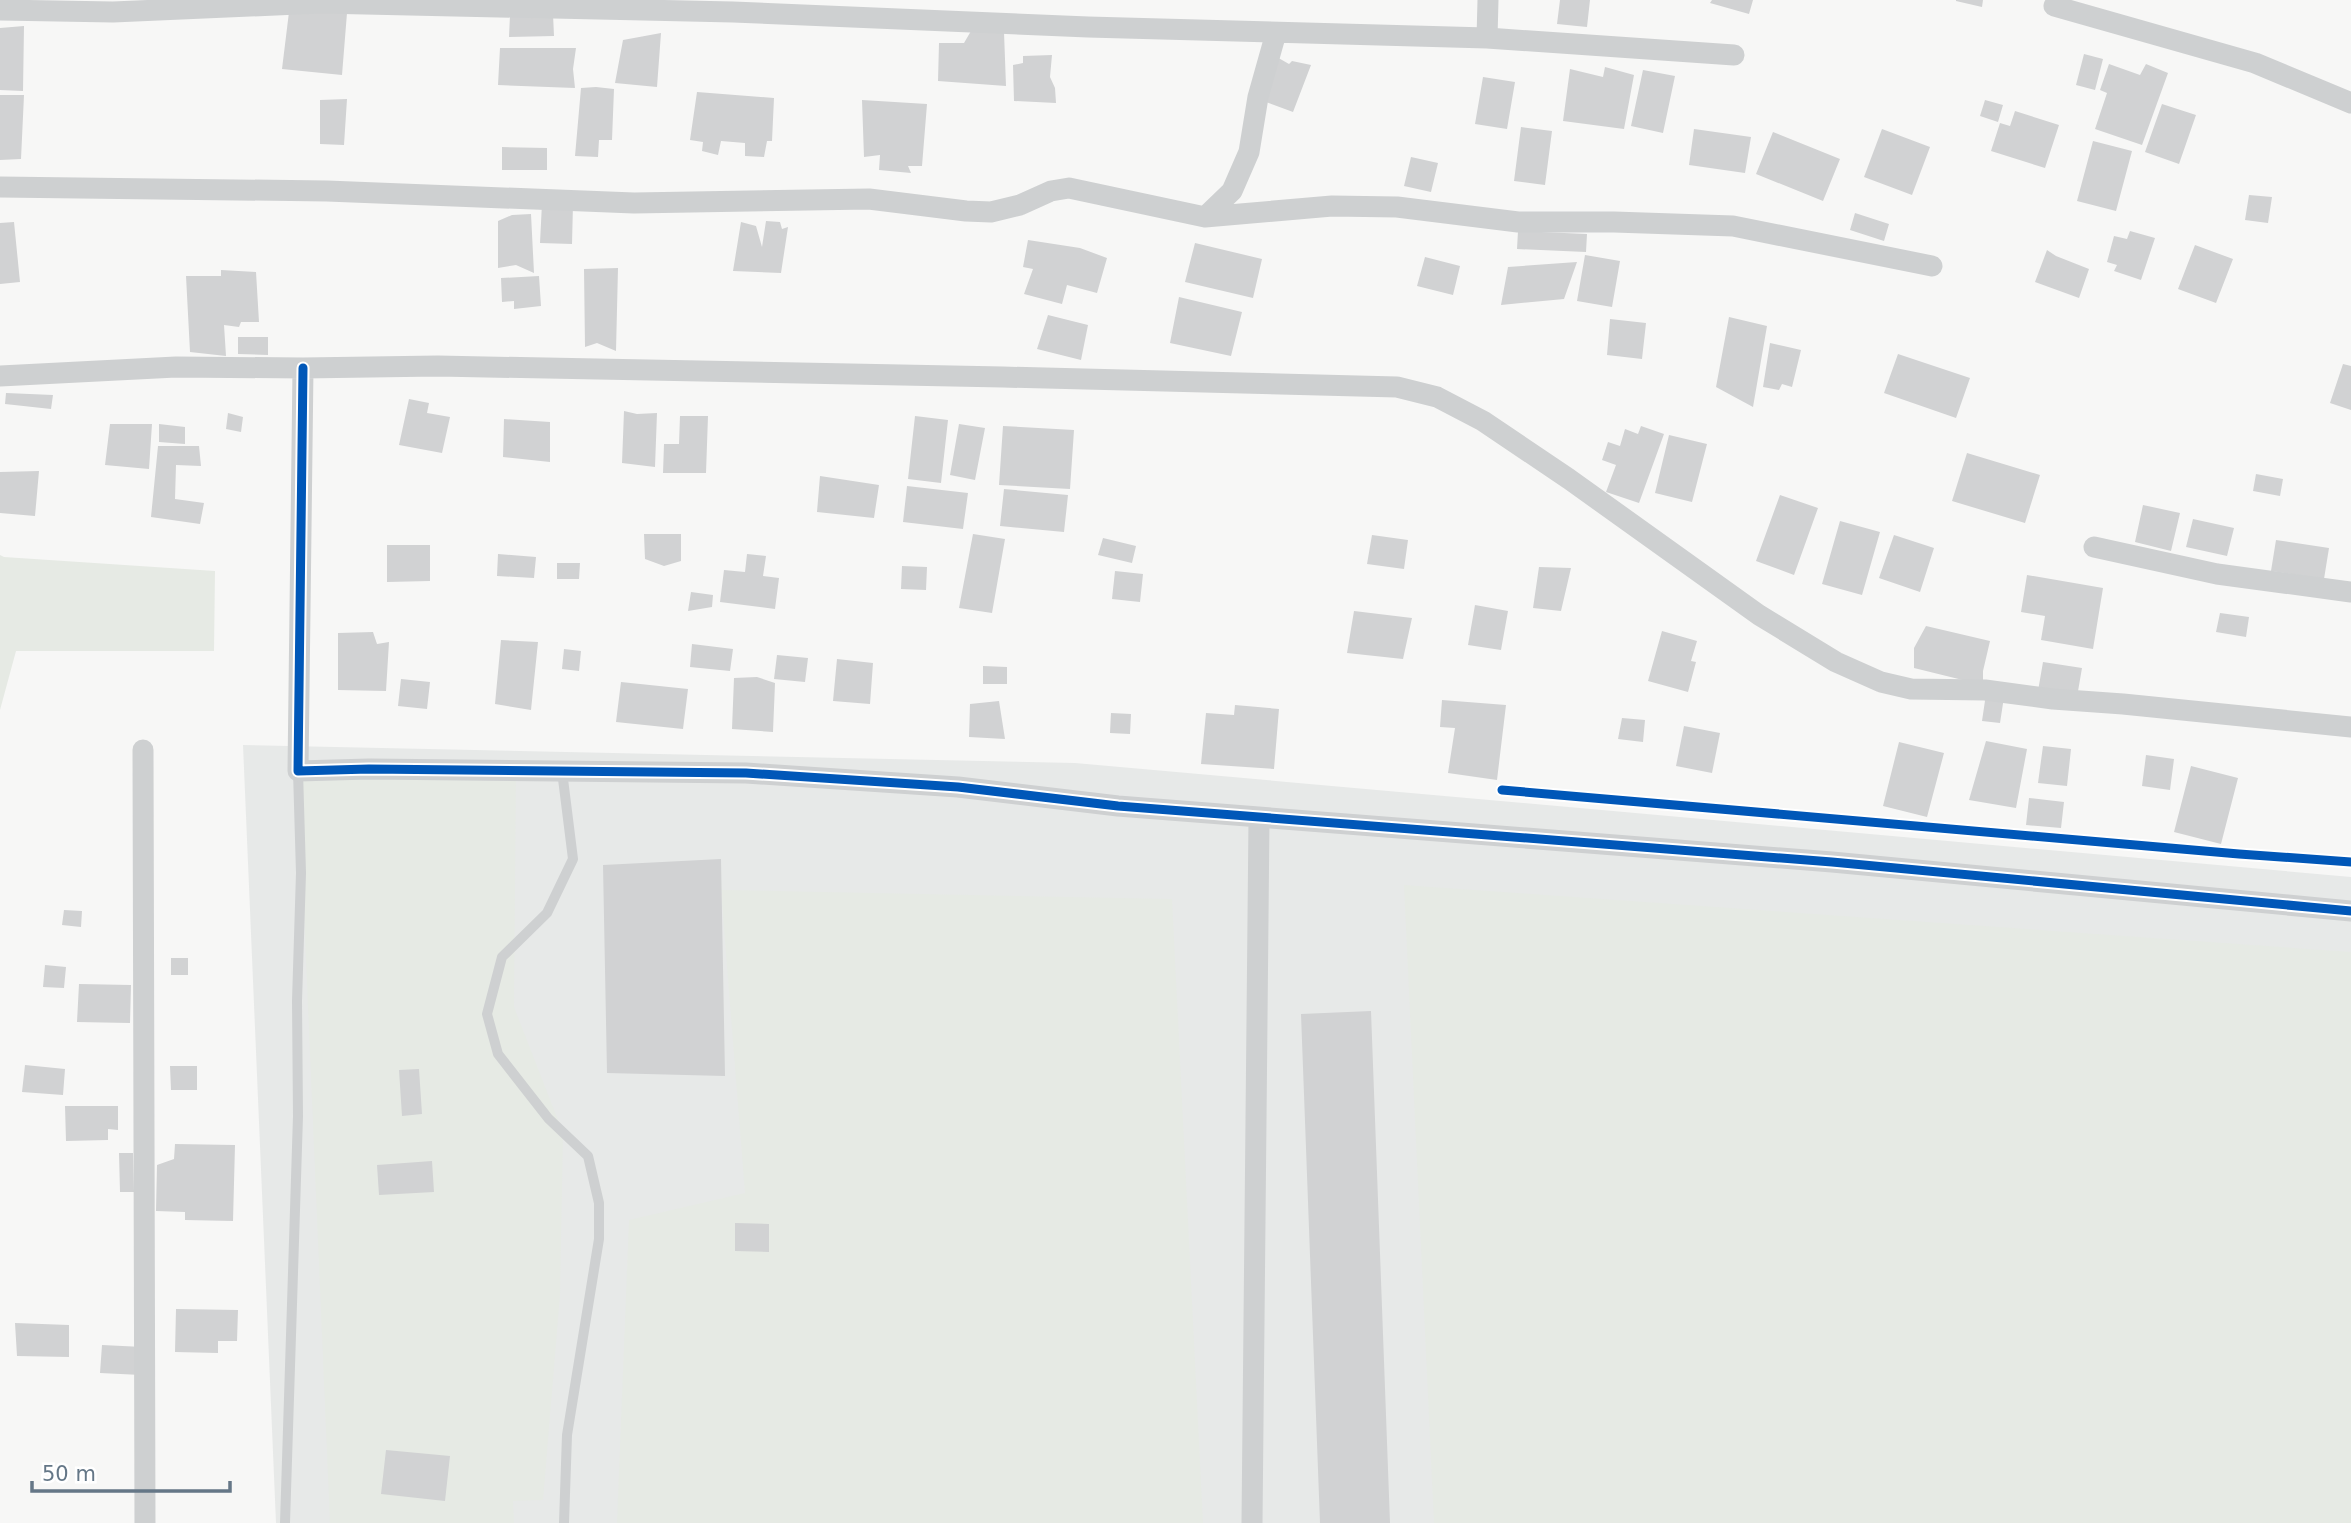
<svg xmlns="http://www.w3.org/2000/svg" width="2351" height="1523" font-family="'DejaVu Sans',sans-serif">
	<rect width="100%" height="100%" fill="#f7f7f6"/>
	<!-- built -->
	<path fill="#e7e9e8" d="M243,745L1075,763L2351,877V1523H276Z"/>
	<!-- green -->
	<path fill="#e6eae4" d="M0,555L4,557L215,571L214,651H16L0,710Z
		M516,770L514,1007L563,1133L560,1295L543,1500L513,1501L514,1523H330L298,771Z
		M1404,885L2351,952V1523H1434Z
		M721,890L1172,899L1203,1523H617L629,1220L745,1193Z"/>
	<!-- building -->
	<path fill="#d1d2d3" d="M1560,0H1590L1587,27L1557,24Z
		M1712,0H1753L1749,14L1710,3Z
		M1956,0H1983L1982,7L1956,1Z
		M289,12L347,13L342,75L282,69Z
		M553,14L554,36L509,37L510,15Z
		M24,26L23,91L0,90V28Z
		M971,31L1004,32L1006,86L938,81L939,43H964Z
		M661,33L657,87L615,83L623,40Z
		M500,48H576L573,69L575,88L498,85Z
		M2084,54L2103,59L2095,90L2076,85Z
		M1052,55L1050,77L1055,88L1056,103L1014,101L1013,65L1023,63V56Z
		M1275,56L1289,64L1292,61L1311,65L1293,112L1261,100Z
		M2109,64L2140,75L2146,64L2168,73L2142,145L2095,129L2107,93L2100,90Z
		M1605,67L1634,75L1624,129L1563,121L1570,69L1603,77Z
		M1643,70L1675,76L1663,133L1631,126Z
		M1483,77L1515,82L1507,129L1475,124Z
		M596,87L614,89L612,140H599L598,157L575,156L581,88Z
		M697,92L774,98L772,141H767L764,157L745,156V143L721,141L718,155L702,151L703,142L690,140Z
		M0,95H24L21,159L0,160Z
		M347,99L344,145L320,144V100Z
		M862,100L927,104L922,166H908L911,173L879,170L880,155L864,157Z
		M1985,100L2003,105L1998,122L1980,116Z
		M2162,104L2196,115L2179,164L2145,152Z
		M2015,111L2059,125L2045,168L1991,151L2000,123L2010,126Z
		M1521,127L1552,131L1545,185L1514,181Z
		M1694,129L1751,137L1745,173L1689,165Z
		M1882,129L1930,147L1912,195L1864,177Z
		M1773,132L1840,159L1823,201L1756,174Z
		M2093,141L2132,151L2116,211L2077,201Z
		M502,147L547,148V170H502Z
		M1411,157L1438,163L1431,192L1404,186Z
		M2249,195L2272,197L2268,223L2245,220Z
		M542,203L573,204L572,244L540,243Z
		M1855,213L1889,224L1884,241L1850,230Z
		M531,214L534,273L516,265L498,268V221L512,215Z
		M766,221L780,222L782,229L788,227L781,273L733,271L741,222L756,226L762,247Z
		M14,222L20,282L0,284V223Z
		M1518,231L1587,234L1586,252L1517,249Z
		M2130,231L2155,238L2141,280L2114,271L2117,265L2107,262L2114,236L2127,239Z
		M1028,240L1080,248L1107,258L1097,293L1067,285L1062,304L1024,294L1033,269L1023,267Z
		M1195,243L1262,259L1253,298L1185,282Z
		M2195,245L2233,259L2216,303L2178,289Z
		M2047,250L2056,256L2089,269L2079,298L2035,282Z
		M1585,255L1620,261L1612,307L1577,301Z
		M1425,257L1460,266L1453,295L1417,286Z
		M1577,262L1564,299L1501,305L1508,267Z
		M618,268L616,351L597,343L585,347L584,269Z
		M221,270L256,272L259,322H241L239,327L224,325L226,356L190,352L186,276H221Z
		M539,276L541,306L514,309V301L502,302L501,278Z
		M1179,297L1242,312L1231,356L1170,343Z
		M1048,315L1088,325L1081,360L1037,349Z
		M1729,317L1767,326L1753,407L1716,387Z
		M1610,319L1646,323L1642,359L1607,355Z
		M238,337H268V355L238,354Z
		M1770,343L1801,350L1792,387L1782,384L1779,390L1763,387Z
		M1898,354L1970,378L1956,418L1884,393Z
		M2343,364L2351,366V410L2330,403Z
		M6,393L53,395L51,409L5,404Z
		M409,399L429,403L427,413L450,417L442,453L399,445Z
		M624,411L637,414L657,413L655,467L622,463Z
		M228,413L243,417L241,432L226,429Z
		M680,416H708L706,473H663L664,444H679Z
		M915,416L948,420L941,483L908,479Z
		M504,419L550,422V462L503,457Z
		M110,424H152L149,469L105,465Z
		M159,424L185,427V444L159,442Z
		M959,424L985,428L975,480L950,475Z
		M1003,426L1074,430L1070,489L999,485Z
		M1641,426L1664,434L1639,503L1606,492L1616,465L1602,460L1608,442L1620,446L1625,429L1638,434Z
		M1669,435L1707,444L1692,502L1655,493Z
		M158,446H199L201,466L176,465L175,499L204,503L200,524L151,517Z
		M1967,453L2040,475L2025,523L1952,501Z
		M39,471L35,516L0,513V472Z
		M2256,474L2283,479L2280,496L2253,491Z
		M820,476L879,485L874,518L817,512Z
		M907,486L968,493L963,529L903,522Z
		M1004,489L1068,495L1064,532L1000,526Z
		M1780,495L1818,508L1794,575L1756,561Z
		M2143,505L2180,513L2171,551L2135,542Z
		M2193,519L2234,528L2227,556L2186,547Z
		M1840,521L1880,532L1862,595L1822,584Z
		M644,534H681V561L664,566L645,559Z
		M973,534L1005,539L992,613L959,608Z
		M1372,535L1408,540L1404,569L1367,564Z
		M1894,535L1934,548L1920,592L1879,578Z
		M1103,538L1136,546L1132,563L1098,555Z
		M2276,540L2329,548L2324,579L2271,571Z
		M387,545H430V581L387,582Z
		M498,554L536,557L534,578L497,576Z
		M747,554L766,556L763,576L779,578L775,609L720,602L724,570L745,572Z
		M557,563H580L579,579H557Z
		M902,566L927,567L926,590L901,589Z
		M1539,567L1571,568L1561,611L1533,608Z
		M1115,571L1143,574L1140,602L1112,599Z
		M2027,575L2103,588L2093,649L2041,640L2045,616L2021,612Z
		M691,592L713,595L712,607L688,611Z
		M1475,605L1508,611L1501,650L1468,645Z
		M1354,611L1412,618L1403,659L1347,653Z
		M2220,613L2249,617L2246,637L2216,632Z
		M1926,626L1990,641L1983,671V685L1914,668V648Z
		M1662,631L1697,641L1691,661L1696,662L1688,692L1648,681Z
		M373,632L377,644L389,642L386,691L338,690V633Z
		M501,640L538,642L531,710L495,704Z
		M692,644L733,649L730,671L690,667Z
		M564,649L581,651L579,671L562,669Z
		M777,655L808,658L805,682L774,679Z
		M837,659L873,663L870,704L833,701Z
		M2043,662L2082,668L2077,697L2038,691Z
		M983,666L1007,667V684H983Z
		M757,677L775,683L773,732L732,729L734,678Z
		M401,679L430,682L427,709L398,706Z
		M621,682L688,689L683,729L616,722Z
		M1986,694L2004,697L2000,723L1982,721Z
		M1442,700L1506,705L1497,780L1448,773L1455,728L1440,727Z
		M999,701L1005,739L969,737L970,704Z
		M1235,705L1279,709L1274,769L1201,764L1206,713L1234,715Z
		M1111,713L1131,714L1130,734L1110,733Z
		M1622,718L1645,720L1643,742L1618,739Z
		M1684,726L1720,733L1712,773L1676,766Z
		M1986,741L2027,749L2016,808L1969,800Z
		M1899,742L1944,753L1927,817L1883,806Z
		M2043,746L2071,749L2067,786L2038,783Z
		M2146,755L2174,759L2170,790L2142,786Z
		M2191,766L2238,778L2221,844L2174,832Z
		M2029,798L2064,802L2061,828L2026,825Z
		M721,859L725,1076L607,1073L603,865Z
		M64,910L82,911L81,927L62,925Z
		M171,958H188V975H171Z
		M45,965L66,967L64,988L43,987Z
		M79,984L131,985L130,1023L77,1022Z
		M1371,1011L1390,1523H1320L1301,1014Z
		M25,1065L65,1069L63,1095L22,1092Z
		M170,1066H197V1090H171Z
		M419,1069L422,1114L402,1116L399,1070Z
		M65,1106H118V1130L108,1129V1140L66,1141Z
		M175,1144L235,1145L233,1221L185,1220V1212L156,1211L157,1165L174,1159Z
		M119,1153H133L134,1192H120Z
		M432,1161L434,1192L379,1195L377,1165Z
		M735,1223L769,1224V1252L735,1251Z
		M176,1309L238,1310L237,1341H218V1353L175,1352Z
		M15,1323L69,1325V1357L17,1356Z
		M102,1345L143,1347L141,1375L100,1373Z
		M386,1450L450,1456L445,1501L381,1494Z"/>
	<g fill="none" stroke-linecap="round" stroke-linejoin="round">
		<!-- lane -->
		<path stroke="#ced0d1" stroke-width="10" d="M562,771L573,859L547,913L502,957L487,1014L498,1054L548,1118L588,1156L599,1203V1239L567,1435L564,1523
			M285,1523L298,1116L297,1001L301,873L298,771"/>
		<!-- street -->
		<path stroke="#ced0d1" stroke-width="21" d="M2054,6L2255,63L2351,103
			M0,10L113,12L320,3L733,12L1088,27L1487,38L1734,55
			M1487,38L1488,0
			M0,187L327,191L634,203L869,199L966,211L991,212L1020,205L1051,191L1069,188L1205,217L1332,206L1397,207L1518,222H1614L1733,226L1932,266
			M1205,217L1232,191L1249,152L1258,97L1276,33
			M303,368L298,771L369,769L746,773L958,787L1118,806L1832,862L2351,911
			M0,376L176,367L303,368L438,366L1003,377L1397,387L1437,397L1483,421L1569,479L1759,615L1836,662L1881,682L1911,689L1985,690L2053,699L2123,704L2351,727
			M2094,547L2217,574L2351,592
			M143,750L145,1523
			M1252,1523L1259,818"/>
		<defs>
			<path id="cycleway" d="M303,368L298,771L369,769L746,773L958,787L1118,806L1832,862L2351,911
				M1502,790L2239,854L2351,862"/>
		</defs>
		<!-- cycleway casing -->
		<use href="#cycleway" stroke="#fff" stroke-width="13"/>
		<!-- cycleway -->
		<use href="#cycleway" stroke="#0057b8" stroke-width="9"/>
	</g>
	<!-- scale -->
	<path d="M32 1481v10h198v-10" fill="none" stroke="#657787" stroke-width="3.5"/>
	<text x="42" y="1481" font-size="21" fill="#657787" stroke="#ffffff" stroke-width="5" paint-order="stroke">50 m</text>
</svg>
